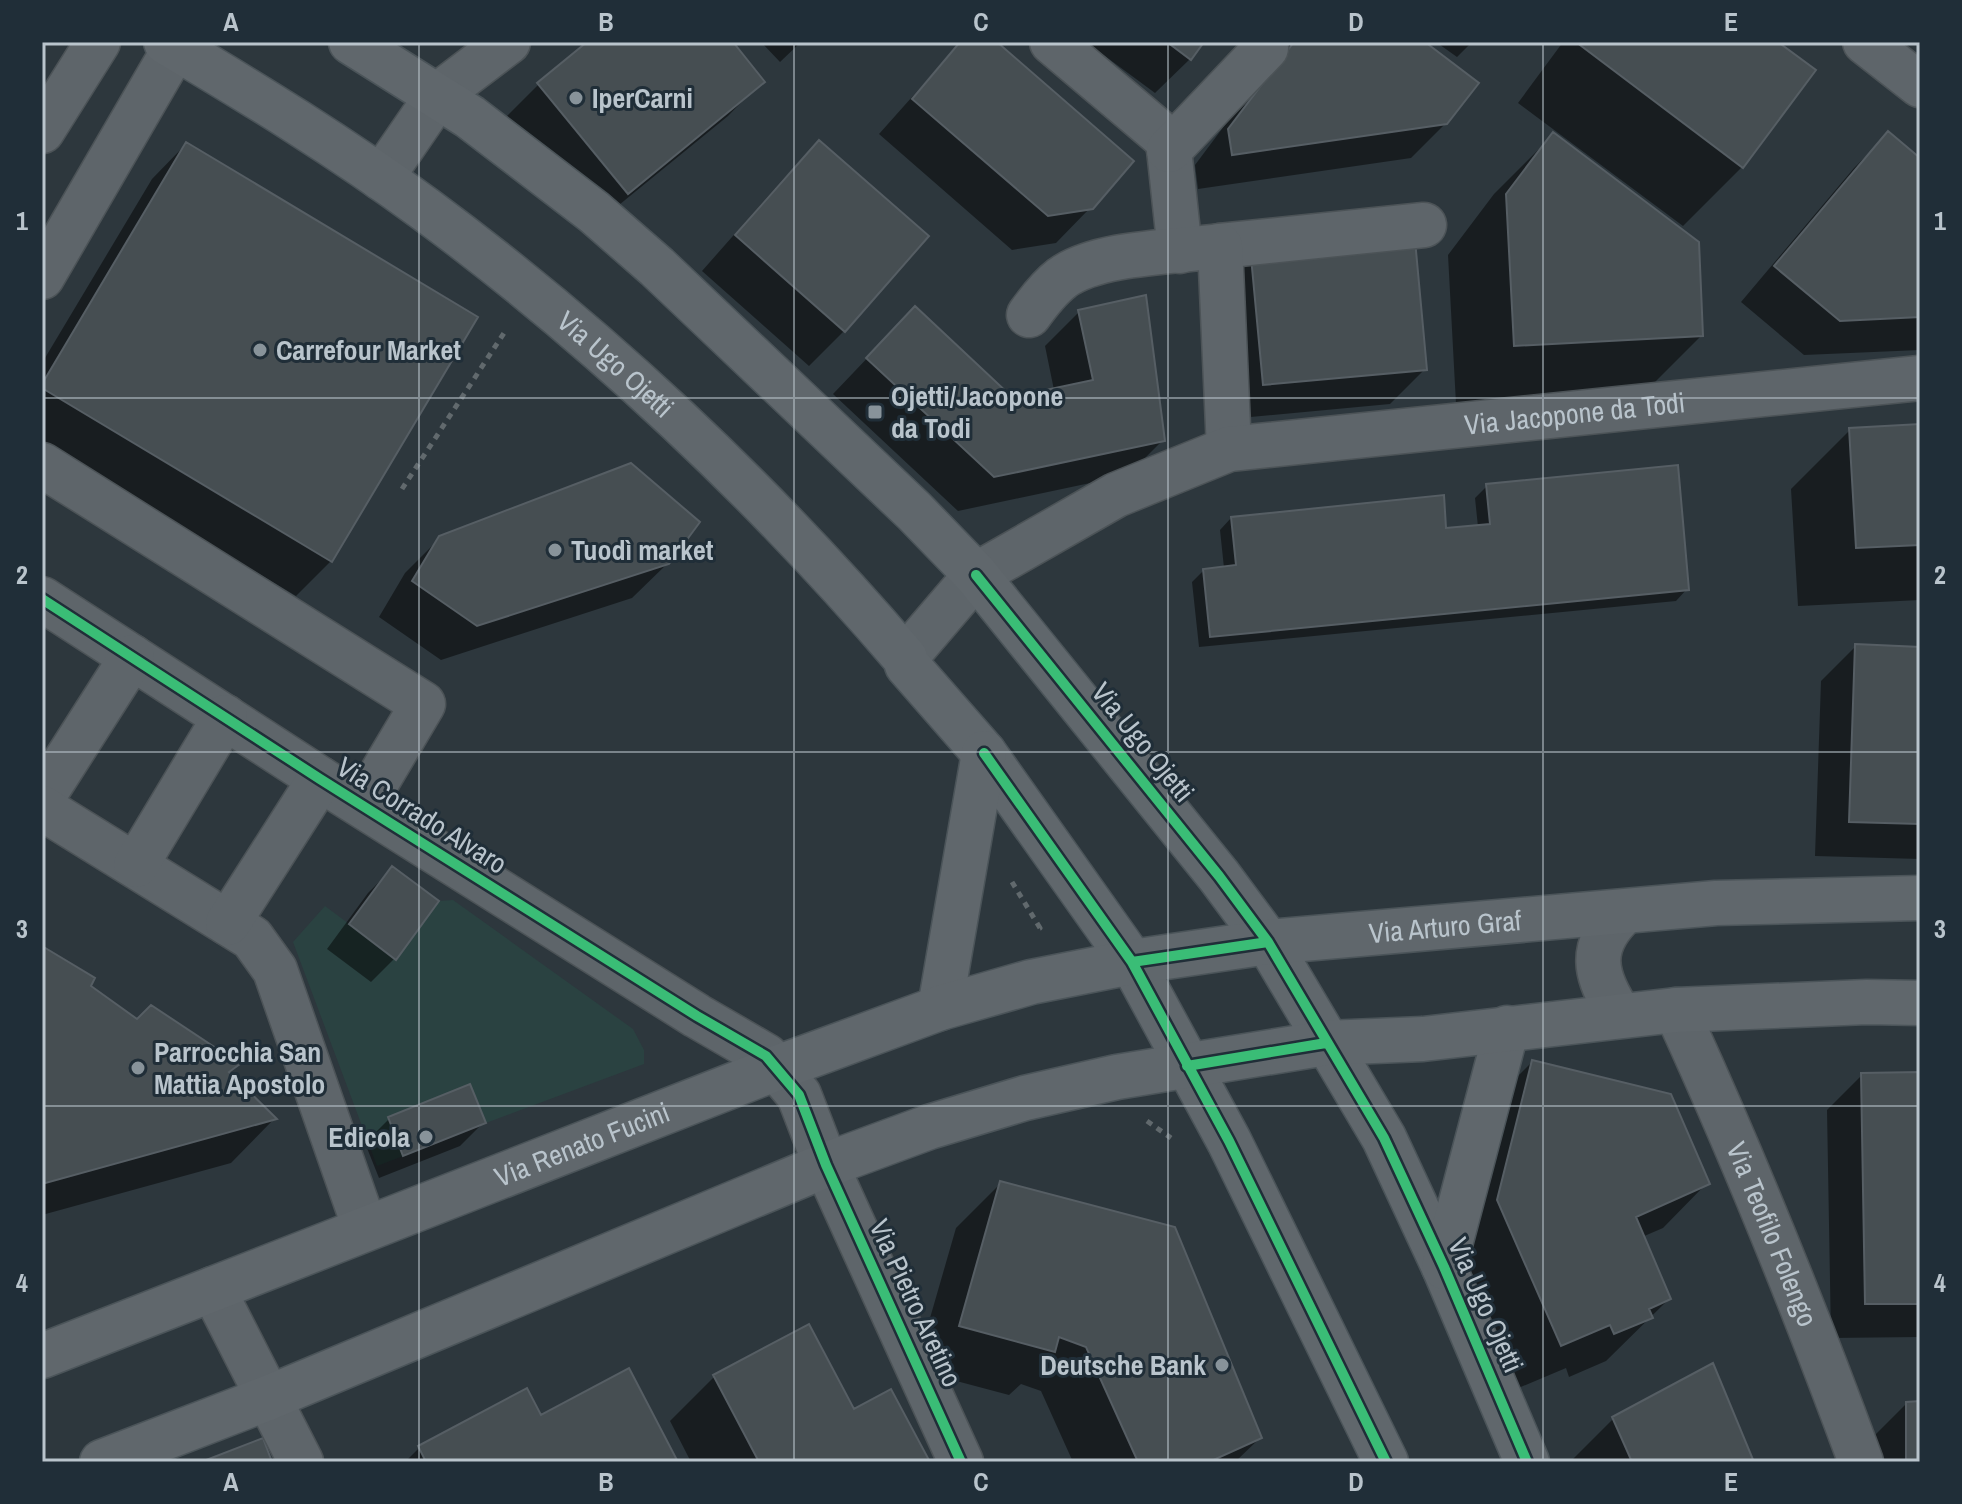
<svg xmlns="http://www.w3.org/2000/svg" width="1962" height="1504" font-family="'Archivo Narrow',sans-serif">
	<rect width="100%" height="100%" fill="#2d373d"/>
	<!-- green -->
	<path fill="#2a4241" d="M453,900L633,1029L644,1050V1064L486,1123L470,1084L388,1117L403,1156L377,1166L293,942L325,906L396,959L439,901Z"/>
	<!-- shadow -->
	<path fill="#0007" d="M590,42H730L762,81L728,116L592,227L504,119L538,85Z
		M761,42H801L780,62Z
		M961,42H994L1091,207L1056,243L1012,250L879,134Z
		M1086,42H1202L1190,59L1155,93Z
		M1287,42H1421L1446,123L1411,158L1198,189L1195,165Z
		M1436,42H1472L1457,57Z
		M1563,42H1774L1813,71L1742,167L1683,226L1518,103Z
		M1888,134L1920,161V350L1804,355L1741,302L1854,168Z
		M1553,135L1701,336L1642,395L1456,404L1448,255L1494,194Z
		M819,142L926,236L844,331L809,366L702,271L785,177Z
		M186,144L331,561L296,596L42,443V363L152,179Z
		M1252,259L1425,369L1390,404L1229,419L1217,294Z
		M915,308L1012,399L1054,390L1045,346L1079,312L1163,440L1128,475L958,511L833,394Z
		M1920,426V600L1798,606L1791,489L1850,430Z
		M1487,486L1687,589L1676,601L1199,647L1192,582L1204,570L1224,568L1220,530L1231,518L1444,530L1478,527L1475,498Z
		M440,538L668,563L632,598L441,660L379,617L405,573Z
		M1856,646L1920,649V859L1815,856L1821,681Z
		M392,869L395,958L371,982L327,949L368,893Z
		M42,948L89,987L137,1021L237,1064L228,1074L274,1119L231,1163L42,1215Z
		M1532,1062L1707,1183L1663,1228L1642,1237L1669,1299L1606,1361L1569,1377L1566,1368L1516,1389L1453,1245L1488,1106Z
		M1920,1074V1337L1831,1338L1827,1110L1862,1075Z
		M389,1119L484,1122L460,1146L379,1178L365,1143Z
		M1001,1183L1260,1438L1235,1462H1073L1041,1391L1021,1384L1009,1395L915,1370L956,1228Z
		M714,1377L854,1411L928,1462H691L670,1421Z
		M1920,1403V1462H1862V1448L1906,1404Z
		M540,1417L676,1462H405L419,1448Z
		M1613,1419L1752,1462H1570Z"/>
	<!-- building -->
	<path fill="#464e52" stroke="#565e64" stroke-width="2" d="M587,42H733L765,82L628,194L537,83Z
		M960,42H997L1134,161L1093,209L1048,216L912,99Z
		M1167,42H1204L1191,60Z
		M1294,42H1425L1479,83L1447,124L1232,155L1228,129Z
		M1576,42H1778L1816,70L1743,168Z
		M1888,131L1920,158V317L1840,321L1774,266Z
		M1553,132L1699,242L1703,336L1514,346L1506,194Z
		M819,140L929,236L845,332L735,235Z
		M186,142L478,317L332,562L42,388V384Z
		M1415,240L1427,370L1263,385L1251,257Z
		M1146,295L1165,441L994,477L866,358L915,306L1012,397L1093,380L1078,310Z
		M1920,424V545L1856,548L1849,428Z
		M631,463L700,522L669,564L477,626L412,581L439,536Z
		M1678,465L1689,590L1210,637L1203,569L1236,565L1231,517L1444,495L1446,528L1490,524L1486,484Z
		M1855,644L1920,647V824L1849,822Z
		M392,866L439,901L396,960L349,924Z
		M42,946L95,978L91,986L137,1019L151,1005L240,1064L229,1072L277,1119L42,1184Z
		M1532,1060L1671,1094L1710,1184L1636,1217L1671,1299L1649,1309L1653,1318L1614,1334L1610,1325L1561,1346L1497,1200Z
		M1920,1072V1304H1865L1861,1073Z
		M470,1084L486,1123L403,1156L388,1117Z
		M1000,1181L1175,1227L1262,1438L1209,1462H1138L1086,1347L1059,1337L1055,1352L959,1326Z
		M809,1324L854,1409L891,1389L930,1462H796L794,1459L790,1462H759L713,1375Z
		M1713,1363L1754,1462H1632L1612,1417Z
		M629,1368L678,1462H426L418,1446L527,1388L541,1415Z
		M1920,1401V1462H1906V1402Z
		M263,1438L272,1462H201Z"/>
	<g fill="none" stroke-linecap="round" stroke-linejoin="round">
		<defs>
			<g id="minor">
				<path d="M1052,42L1168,140L1180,251"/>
				<path d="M1865,42L1920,85"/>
				<path d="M42,131L98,42"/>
				<path d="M1169,150L1266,48"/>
				<path d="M381,178L438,95L508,42"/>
				<path d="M1220,246L1424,225"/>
				<path d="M42,277L175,48"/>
				<path d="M1029,315C1039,301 1049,288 1062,278C1098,252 1175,252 1220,246L1229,449"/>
				<path d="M42,465L423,704L363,805"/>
				<path d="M42,599L320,779L697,1016L766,1056L799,1095L826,1165L961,1462"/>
				<path id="s1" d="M905,658L976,575L1116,495L1229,449L1920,378"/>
				<path d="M42,798L132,657"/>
				<path d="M42,808L252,938L275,970L365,1228"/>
				<path d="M136,865L225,717"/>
				<path d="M228,923L320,779"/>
				<path id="s2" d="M1676,1010C1744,1158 1805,1310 1861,1462"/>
				<path d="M1620,1015C1594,976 1587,946 1624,912"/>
				<path d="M213,1289L301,1462"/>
			</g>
			<g id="major">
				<path id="s3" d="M166,42C254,94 342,148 425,209C600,338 764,493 905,658L907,665L984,753L1132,962L1229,1141L1386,1462"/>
				<path d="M351,42L470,117L594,212L657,267L914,511L976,575L1219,876L1268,942L1384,1138L1444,1267L1527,1462"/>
				<path d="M940,1008L984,753"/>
				<path d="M1444,1267L1507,1028"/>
				<path id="s4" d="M42,1356L777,1068L940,1008L1031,982L1132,962L1268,942L1716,903L1920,898"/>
				<path d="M102,1462L268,1398L826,1165L929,1127L1025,1098L1117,1077L1326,1043L1423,1039L1676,1010L1867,1002L1920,1003"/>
			</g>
		</defs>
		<!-- minor casing -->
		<use href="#minor" stroke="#4c5357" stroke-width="47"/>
		<!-- major casing -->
		<use href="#major" stroke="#4b5459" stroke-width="47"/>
		<!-- path -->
		<path stroke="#61696d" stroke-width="5" stroke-dasharray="6 6" stroke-linecap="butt" d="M402,489L504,333
			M1012,882L1040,928L1036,929
			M1147,1121L1171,1138"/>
		<!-- minor -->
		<use href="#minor" stroke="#5e656a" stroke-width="44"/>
		<!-- major -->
		<use href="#major" stroke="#60676c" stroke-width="44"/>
		<defs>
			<path id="cycleway" d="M976,575L1219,876L1268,942L1384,1138L1444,1267L1527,1462
				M42,599L320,779L697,1016L766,1056L799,1095L826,1165L961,1462
				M984,753L1132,962L1229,1141L1386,1462
				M1132,962L1268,942
				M1187,1066L1326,1043"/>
		</defs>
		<!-- cycleway casing -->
		<use href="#cycleway" stroke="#202e38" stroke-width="15"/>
		<!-- cycleway -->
		<use href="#cycleway" stroke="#3abd76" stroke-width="10"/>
	</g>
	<!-- grid -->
	<path fill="none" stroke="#b9c4cc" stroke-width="2" stroke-opacity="0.55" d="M419,42V1462M794,42V1462M1168,42V1462M1543,42V1462M42,398H1920M42,752H1920M42,1106H1920"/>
	<!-- markers -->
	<g fill="#88939a" stroke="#202e38" stroke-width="3">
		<circle cx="576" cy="98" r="8"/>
		<circle cx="260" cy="350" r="8"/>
		<rect x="867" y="404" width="16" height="16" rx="4"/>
		<circle cx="555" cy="550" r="8"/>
		<circle cx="138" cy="1068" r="8"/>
		<circle cx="426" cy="1137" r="8"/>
		<circle cx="1222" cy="1365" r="8"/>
	</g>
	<g text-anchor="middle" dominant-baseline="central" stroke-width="6" stroke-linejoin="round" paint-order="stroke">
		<!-- poi labels -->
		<g font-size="28" font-weight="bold" fill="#b9c4cc" stroke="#202e38" text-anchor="start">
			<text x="592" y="98">IperCarni</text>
			<text x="276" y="350">Carrefour Market</text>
			<text x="891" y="396">Ojetti/Jacopone<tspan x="891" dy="32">da Todi</tspan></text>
			<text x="571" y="550">Tuodì market</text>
			<text x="154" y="1052">Parrocchia San<tspan x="154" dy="32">Mattia Apostolo</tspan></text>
			<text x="410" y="1137" text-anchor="end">Edicola</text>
			<text x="1206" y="1365" text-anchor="end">Deutsche Bank</text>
		</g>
		<!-- street labels -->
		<g font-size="28" fill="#b9c4cc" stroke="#202e38">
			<text stroke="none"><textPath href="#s3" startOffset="554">Via Ugo Ojetti</textPath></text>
			<text stroke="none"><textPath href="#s1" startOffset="740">Via Jacopone da Todi</textPath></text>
			<text transform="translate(1143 742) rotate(51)">Via Ugo Ojetti</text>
			<text transform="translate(422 815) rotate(32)">Via Corrado Alvaro</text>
			<text stroke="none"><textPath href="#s4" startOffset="1476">Via Arturo Graf</textPath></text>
			<text stroke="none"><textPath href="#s4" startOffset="580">Via Renato Fucini</textPath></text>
			<text stroke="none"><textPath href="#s2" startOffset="244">Via Teofilo Folengo</textPath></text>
			<text transform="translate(916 1303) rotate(65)">Via Pietro Aretino</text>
			<text transform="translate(1486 1305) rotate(66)">Via Ugo Ojetti</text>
		</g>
	</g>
	<!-- border -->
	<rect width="1962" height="1504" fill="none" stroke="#202e38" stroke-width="88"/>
	<rect x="44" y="44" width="1874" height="1416" fill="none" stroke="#b9c4cc" stroke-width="3"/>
	<g font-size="26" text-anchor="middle" font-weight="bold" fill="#b9c4cc">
		<text x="231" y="31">A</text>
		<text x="606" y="31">B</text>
		<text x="981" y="31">C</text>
		<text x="1356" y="31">D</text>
		<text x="1731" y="31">E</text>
		<text x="22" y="230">1</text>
		<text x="1940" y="230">1</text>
		<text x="22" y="584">2</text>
		<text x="1940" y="584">2</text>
		<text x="22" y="938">3</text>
		<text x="1940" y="938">3</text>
		<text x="22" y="1292">4</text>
		<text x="1940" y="1292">4</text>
		<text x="231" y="1491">A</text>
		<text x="606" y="1491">B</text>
		<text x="981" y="1491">C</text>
		<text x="1356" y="1491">D</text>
		<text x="1731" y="1491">E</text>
	</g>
</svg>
